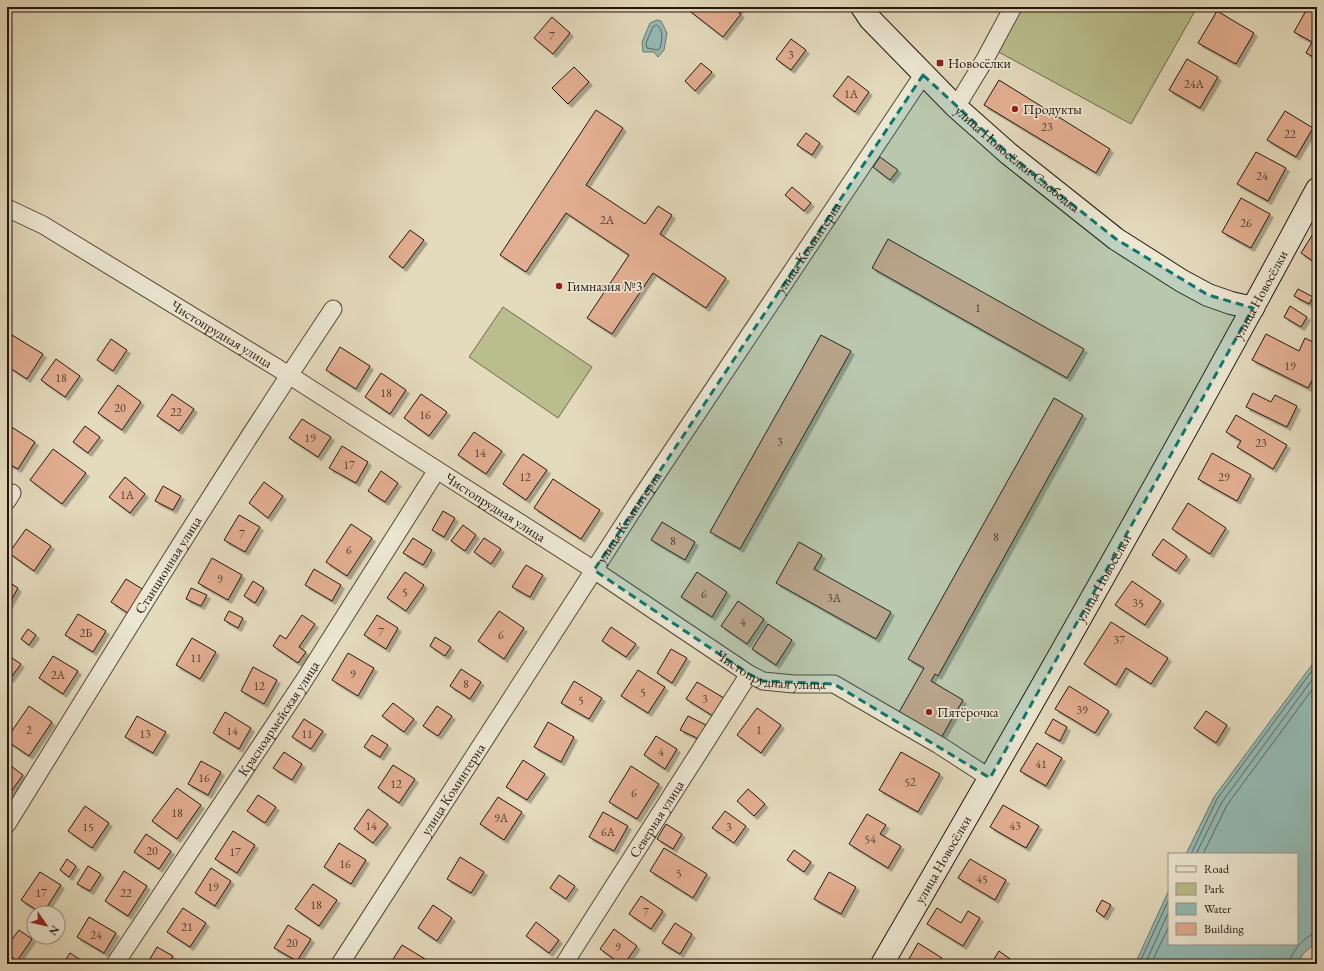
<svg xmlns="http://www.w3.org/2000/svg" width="1324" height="971" font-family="'EB Garamond',serif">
	<defs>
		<filter id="shadow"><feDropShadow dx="3.5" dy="3.5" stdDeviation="0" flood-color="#0004"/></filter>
	</defs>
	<rect width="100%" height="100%" fill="#e4dbbd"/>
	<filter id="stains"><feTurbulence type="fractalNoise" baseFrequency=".005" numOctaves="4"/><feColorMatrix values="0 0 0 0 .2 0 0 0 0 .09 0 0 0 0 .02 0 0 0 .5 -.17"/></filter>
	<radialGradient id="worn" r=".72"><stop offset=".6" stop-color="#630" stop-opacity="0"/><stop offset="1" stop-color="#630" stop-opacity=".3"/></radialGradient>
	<!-- green -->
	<path fill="#babe8d" stroke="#6f6a4e" d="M1018,7H1187L1195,11L1131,124L995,50Z
		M503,307L592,367L558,418L469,357Z"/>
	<!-- water -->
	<path fill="#95bbb5" stroke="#687973" d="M657,20L661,21L667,33L664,50L658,57L654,52H643L642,42L650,23Z
		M1317,658V941L1303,954L1297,964H1135L1169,890V944H1297V854H1186L1214,797Z"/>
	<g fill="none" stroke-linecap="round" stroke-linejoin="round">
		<!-- shore -->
		<path stroke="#5c6862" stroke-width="1" d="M657,25C664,31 662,39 660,48L658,50L647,48L646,43L653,27Z
			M1191,854L1217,799L1317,664
			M1196,854L1222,802L1317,673
			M1203,854L1227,805L1317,683
			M1139,964L1169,899
			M1145,964L1169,911
			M1151,964L1169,926
			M1289,964C1290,953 1306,934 1317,933"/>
	</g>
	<!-- building -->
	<path fill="#e3af92" stroke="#24150f" filter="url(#shadow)" d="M687,7H740L738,12L741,14L723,37L686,8Z
		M1308,7H1312L1317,10V59L1306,53L1312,42L1294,32Z
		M1217,11L1254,33L1236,64L1198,43Z
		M552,17L570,33L553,54L534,38Z
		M791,39L806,50L791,70L776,59Z
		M1187,59L1218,77L1200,108L1169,90Z
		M701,63L712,72L695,91L685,81Z
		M574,67L589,82L568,104L552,88Z
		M848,76L869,92L855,112L833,96Z
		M999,80L1110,149L1096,173L984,105Z
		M596,110L623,128L586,185L645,224L658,206L672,215L660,234L726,278L706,308L653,273L612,334L587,318L629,255L566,213L526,272L500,255Z
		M1285,111L1313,128L1296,157L1267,140Z
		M806,133L820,143L812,155L797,145Z
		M1256,152L1286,168L1268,201L1237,184Z
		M880,157L898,170L890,180L873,167Z
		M792,187L811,203L804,211L785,195Z
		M1241,198L1270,214L1251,248L1222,232Z
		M410,230L424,240L403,268L389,257Z
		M1313,234L1317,237V264L1301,253Z
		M888,239L1084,349L1067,378L872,268Z
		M1298,289L1313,297L1309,304L1294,296Z
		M1290,306L1307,317L1301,327L1284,317Z
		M1266,334L1299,351L1305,338L1317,344V371L1308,388L1252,360Z
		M12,335L43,354L27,379L7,366V344Z
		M821,335L851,351L740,549L710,532Z
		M111,339L127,350L113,371L97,360Z
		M340,347L370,366L356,389L326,370Z
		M56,359L80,376L65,397L41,380Z
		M381,373L406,390L390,414L365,397Z
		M118,385L141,402L122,430L98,413Z
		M1253,393L1271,402L1275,395L1297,406L1287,427L1246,407Z
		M172,394L194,409L179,431L157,416Z
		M421,394L447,412L429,436L404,418Z
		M1054,398L1083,415L938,676L935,674L931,681L963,700L941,738L898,714L924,668L908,659Z
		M1236,415L1287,445L1273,469L1237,447L1241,441L1226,432Z
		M302,419L331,437L318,457L289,438Z
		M10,426L35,442L18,469L7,463V430Z
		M85,426L100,437L88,453L73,442Z
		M474,432L502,451L486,474L458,455Z
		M342,446L368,462L356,483L329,468Z
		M53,449L86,473L62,504L30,480Z
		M1212,453L1251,475L1237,501L1198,479Z
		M523,454L547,470L526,500L503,484Z
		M381,471L398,483L385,502L368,491Z
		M125,477L145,494L130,513L109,497Z
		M553,479L600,510L581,539L534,508Z
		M264,482L283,496L268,518L249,503Z
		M163,486L181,496L173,510L155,501Z
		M1188,503L1226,528L1210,554L1172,529Z
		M443,511L455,518L444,537L432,530Z
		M239,515L260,527L245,552L224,540Z
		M662,522L695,542L685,560L651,540Z
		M351,524L372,538L347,576L326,562Z
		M463,525L476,535L465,551L451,541Z
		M26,529L51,546L34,571L9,553Z
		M413,538L432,550L423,565L403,553Z
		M484,538L501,549L491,564L474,552Z
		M1163,539L1187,556L1176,571L1152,555Z
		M799,542L822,555L814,569L891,612L876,639L776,583Z
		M212,558L242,575L228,600L198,583Z
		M526,565L543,575L530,597L512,587Z
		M314,569L341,585L332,601L305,585Z
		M405,572L424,585L406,611L387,598Z
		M697,572L727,592L712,617L681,597Z
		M126,579L144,590L129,614L111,602Z
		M7,581L18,588L8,606L7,605Z
		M253,581L264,588L255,603L244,596Z
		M1132,581L1161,601L1145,625L1115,605Z
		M191,588L207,595L201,606L186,599Z
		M738,601L764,619L747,644L721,626Z
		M229,611L243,618L238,628L224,620Z
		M499,611L524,628L504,659L478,641Z
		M78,614L106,631L93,652L65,635Z
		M302,615L315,624L299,647L306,652L298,663L273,646L280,635L286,639Z
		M377,615L398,628L386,649L364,635Z
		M1111,622L1168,658L1151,684L1126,668L1116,685L1084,664Z
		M768,624L792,640L776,665L752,649Z
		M611,627L636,644L626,657L602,641Z
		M28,629L36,635L29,645L21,639Z
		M435,637L451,647L445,656L430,646Z
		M192,638L216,652L200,679L176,665Z
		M671,649L687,658L672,683L657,673Z
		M348,653L374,668L358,696L332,680Z
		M53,656L78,671L63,694L39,678Z
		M12,658L21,664L10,679L7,677V665Z
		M253,667L277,680L264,704L241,691Z
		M461,669L481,682L470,699L450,686Z
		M638,670L665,687L648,713L621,696Z
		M574,681L602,698L589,719L561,703Z
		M697,682L724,698L713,716L686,699Z
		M1069,686L1109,711L1095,733L1055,709Z
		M393,703L414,719L404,732L382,716Z
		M29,706L52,722L29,756L7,741V738Z
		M437,706L452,716L438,736L423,726Z
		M757,708L781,725L761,753L737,735Z
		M1206,711L1227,725L1216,743L1194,728Z
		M225,712L251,728L239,749L213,733Z
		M137,716L166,732L153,753L125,737Z
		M688,716L706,725L699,739L680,730Z
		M304,719L323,731L311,749L292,737Z
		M1053,719L1067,727L1060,741L1045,733Z
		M548,722L574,737L561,762L534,747Z
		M372,735L388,745L380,757L364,747Z
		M656,736L677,749L665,769L644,755Z
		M1037,743L1062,758L1046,786L1020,771Z
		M284,752L302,764L292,780L273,768Z
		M901,752L940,774L918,812L879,790Z
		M523,760L545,774L527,800L506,787Z
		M201,761L221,772L208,795L188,784Z
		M7,763L23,775L7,797Z
		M393,765L415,779L399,803L378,788Z
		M631,766L659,784L637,819L609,802Z
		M177,788L201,805L177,839L152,821Z
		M748,789L765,804L754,816L737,801Z
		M258,795L276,807L265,823L247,811Z
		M498,797L522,812L504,840L480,824Z
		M1003,805L1039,826L1026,848L990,827Z
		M85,806L109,823L92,848L68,831Z
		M368,809L388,824L373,843L354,829Z
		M725,811L746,826L734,843L712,828Z
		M603,812L628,826L614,851L589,837Z
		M867,814L886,825L880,834L901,846L888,868L849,844Z
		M666,824L682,834L673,849L657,839Z
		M233,831L255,845L237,873L215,859Z
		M146,834L171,851L159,869L134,852Z
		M339,843L366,860L351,884L324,867Z
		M664,848L707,874L693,898L650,871Z
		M794,850L811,862L804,872L787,860Z
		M460,857L484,872L471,893L447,879Z
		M67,859L76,866L69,877L60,870Z
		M970,859L1006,880L995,900L958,878Z
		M88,866L101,874L90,891L77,884Z
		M211,868L231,881L215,906L195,893Z
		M124,871L147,886L128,916L105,901Z
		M40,872L61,885L43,913H41L21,900Z
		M829,872L856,887L841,914L814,899Z
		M559,875L575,886L566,899L550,888Z
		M313,884L337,900L319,926L295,909Z
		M641,896L663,911L651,929L629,914Z
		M1102,900L1111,905L1104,917L1096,911Z
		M433,905L452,918L437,941L418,928Z
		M183,908L206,923L190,947L167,932Z
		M937,908L961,923L968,911L980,918L963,946L927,924Z
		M89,917L116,933L104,953L77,937Z
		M536,922L559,940L549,953L526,936Z
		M675,923L692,934L680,954L662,943Z
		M288,925L311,939L297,961L274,948Z
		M614,929L637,946L624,964H621L600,949Z
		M19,930L32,939L17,961L7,953V946Z
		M918,943L942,958L938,964H917L909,959Z
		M402,945L430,962L429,964H390Z
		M157,947L173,956L168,964H147Z
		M999,951L1013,961L1011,964H995L992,962Z
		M70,953L87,964H63Z"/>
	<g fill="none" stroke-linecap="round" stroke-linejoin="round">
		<defs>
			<g id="street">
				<path d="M956,107L984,61L1013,7"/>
				<path id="s1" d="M7,208L43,225L289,375L437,470L594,570L749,674L763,681L794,684H834L939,745L990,778"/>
				<path d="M7,501L12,493"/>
				<path id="s2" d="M7,824C114,651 220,478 333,309"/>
				<path id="s3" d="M115,964L303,682L437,470"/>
				<path id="s4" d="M340,964L638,502L923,75"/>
				<path id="s5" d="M564,964L749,674"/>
			</g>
			<g id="secondary">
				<path id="s6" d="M862,7L870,19L956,107L1009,154L1116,239L1182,281L1208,295L1231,303L1253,308"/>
				<path id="s7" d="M882,964C1031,708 1177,450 1317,189"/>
			</g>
		</defs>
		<!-- street casing -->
		<use href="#street" stroke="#54463a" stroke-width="19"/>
		<!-- secondary casing -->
		<use href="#secondary" stroke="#24150f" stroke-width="24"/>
		<!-- street -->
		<use href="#street" stroke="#ede8d4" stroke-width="17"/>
		<!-- secondary -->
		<use href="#secondary" stroke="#ede8d4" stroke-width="22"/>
	</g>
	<!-- marked area -->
	<path fill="#0f766e" fill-opacity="0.2" stroke="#0f766e" stroke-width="3" stroke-dasharray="8 5" stroke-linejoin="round" d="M923,75L1009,154L1116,239L1208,295L1253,308L990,778L834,684L763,681L749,674L594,570Z"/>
	<!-- markers -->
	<g fill="#8f2418" stroke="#ede8d4" stroke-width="1.5">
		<rect x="936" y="59" width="8" height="8" rx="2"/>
		<circle cx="1015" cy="109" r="4"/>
		<circle cx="559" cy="286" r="4"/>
		<circle cx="929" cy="712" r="4"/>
	</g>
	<g text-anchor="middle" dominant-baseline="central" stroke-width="3.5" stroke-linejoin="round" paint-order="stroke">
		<!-- number labels -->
		<g font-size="12" fill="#543c30">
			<text x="552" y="36">7</text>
			<text x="791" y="55">3</text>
			<text x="1194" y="84">24А</text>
			<text x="851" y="94">1А</text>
			<text x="1047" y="127">23</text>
			<text x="1290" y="134">22</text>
			<text x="1262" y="176">24</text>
			<text x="607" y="220">2А</text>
			<text x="1246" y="223">26</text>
			<text x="978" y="308">1</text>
			<text x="1290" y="366">19</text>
			<text x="61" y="378">18</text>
			<text x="386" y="393">18</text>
			<text x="120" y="408">20</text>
			<text x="176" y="412">22</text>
			<text x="425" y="415">16</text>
			<text x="310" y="438">19</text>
			<text x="780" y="442">3</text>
			<text x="1261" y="443">23</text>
			<text x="480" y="453">14</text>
			<text x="349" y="465">17</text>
			<text x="525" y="477">12</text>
			<text x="1224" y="477">29</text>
			<text x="127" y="495">1А</text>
			<text x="242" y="534">7</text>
			<text x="996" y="537">8</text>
			<text x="673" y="541">8</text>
			<text x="349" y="550">6</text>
			<text x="220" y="579">9</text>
			<text x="405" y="592">5</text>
			<text x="704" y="594">6</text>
			<text x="834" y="598">3А</text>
			<text x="1138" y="603">35</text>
			<text x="743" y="622">4</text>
			<text x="381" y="632">7</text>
			<text x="86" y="633">2Б</text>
			<text x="501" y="635">6</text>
			<text x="1119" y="640">37</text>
			<text x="196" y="658">11</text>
			<text x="353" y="674">9</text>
			<text x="58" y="675">2А</text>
			<text x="466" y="684">8</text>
			<text x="259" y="686">12</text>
			<text x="643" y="692">5</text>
			<text x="705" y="699">3</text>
			<text x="581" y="700">5</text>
			<text x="1082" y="710">39</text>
			<text x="29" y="730">2</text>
			<text x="759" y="730">1</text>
			<text x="232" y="731">14</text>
			<text x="145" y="734">13</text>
			<text x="307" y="734">11</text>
			<text x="661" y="752">4</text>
			<text x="1041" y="764">41</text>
			<text x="204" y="778">16</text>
			<text x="910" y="782">52</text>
			<text x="396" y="784">12</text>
			<text x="634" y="793">6</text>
			<text x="177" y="813">18</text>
			<text x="501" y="818">9А</text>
			<text x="371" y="826">14</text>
			<text x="1015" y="826">43</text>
			<text x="88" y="827">15</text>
			<text x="729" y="827">3</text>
			<text x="608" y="832">6А</text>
			<text x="870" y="839">54</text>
			<text x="152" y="851">20</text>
			<text x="235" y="852">17</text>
			<text x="345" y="864">16</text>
			<text x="679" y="873">5</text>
			<text x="982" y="879">45</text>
			<text x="213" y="887">19</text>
			<text x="41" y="893">17</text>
			<text x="126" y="893">22</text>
			<text x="316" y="905">18</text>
			<text x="646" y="912">7</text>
			<text x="187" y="927">21</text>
			<text x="96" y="935">24</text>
			<text x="292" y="943">20</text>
			<text x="618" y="947">9</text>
		</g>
		<!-- poi labels -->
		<g font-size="14" fill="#24150f" stroke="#ede8d4" text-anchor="start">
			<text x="948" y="63">Новосёлки</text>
			<text x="1023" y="109">Продукты</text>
			<text x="567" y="286">Гимназия №3</text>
			<text x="937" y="712">Пятёрочка</text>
		</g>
		<!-- street labels -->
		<g font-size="14" fill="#24150f" stroke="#ede8d4">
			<text stroke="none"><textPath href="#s6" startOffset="218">улица Новосёлки-Слободка</textPath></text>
			<text stroke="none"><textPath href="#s4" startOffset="856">улица Коминтерна</textPath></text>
			<text stroke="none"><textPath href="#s7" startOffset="769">улица Новосёлки</textPath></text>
			<text stroke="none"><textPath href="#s1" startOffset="249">Чистопрудная улица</textPath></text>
			<text stroke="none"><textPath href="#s1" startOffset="573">Чистопрудная улица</textPath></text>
			<text stroke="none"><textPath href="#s4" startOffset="532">улица Коминтерна</textPath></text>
			<text stroke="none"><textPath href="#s2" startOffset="305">Станционная улица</textPath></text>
			<text stroke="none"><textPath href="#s7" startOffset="445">улица Новосёлки</textPath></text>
			<text stroke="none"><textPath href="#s1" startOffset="897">Чистопрудная улица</textPath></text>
			<text stroke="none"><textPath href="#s3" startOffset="295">Красноармейская улица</textPath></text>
			<text stroke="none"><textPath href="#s4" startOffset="208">улица Коминтерна</textPath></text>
			<text stroke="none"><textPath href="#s5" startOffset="172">Северная улица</textPath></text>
			<text stroke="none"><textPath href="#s7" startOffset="121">улица Новосёлки</textPath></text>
		</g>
	</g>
	<!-- margin -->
	<rect width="1324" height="971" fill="none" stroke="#e4dbbd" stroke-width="24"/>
	<rect x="8" y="8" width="1308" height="955" fill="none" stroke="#24150f" stroke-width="2"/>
	<rect x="12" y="12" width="1300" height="947" fill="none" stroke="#24150f"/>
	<!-- legend -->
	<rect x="1168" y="853" width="130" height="92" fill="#ede8d4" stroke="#9d9485"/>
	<rect x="1176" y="866" width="20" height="6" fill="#ede8d4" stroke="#9d9485"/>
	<text x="1204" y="873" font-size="12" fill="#24150f">Road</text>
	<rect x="1176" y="883" width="20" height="12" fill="#babe8d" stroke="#9d9485"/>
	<text x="1204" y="893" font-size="12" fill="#24150f">Park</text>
	<rect x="1176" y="903" width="20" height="12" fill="#95bbb5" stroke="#9d9485"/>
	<text x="1204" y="913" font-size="12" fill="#24150f">Water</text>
	<rect x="1176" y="923" width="20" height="12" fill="#e3af92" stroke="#9d9485"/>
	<text x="1204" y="933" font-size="12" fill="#24150f">Building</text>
	<!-- north arrow -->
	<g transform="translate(46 925) rotate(124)"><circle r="19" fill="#ede8d4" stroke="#9d9485"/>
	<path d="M0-3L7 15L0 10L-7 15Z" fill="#8f2418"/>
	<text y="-6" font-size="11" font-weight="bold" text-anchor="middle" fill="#24150f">N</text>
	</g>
	<rect width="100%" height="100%" filter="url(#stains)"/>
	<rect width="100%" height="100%" fill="url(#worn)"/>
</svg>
